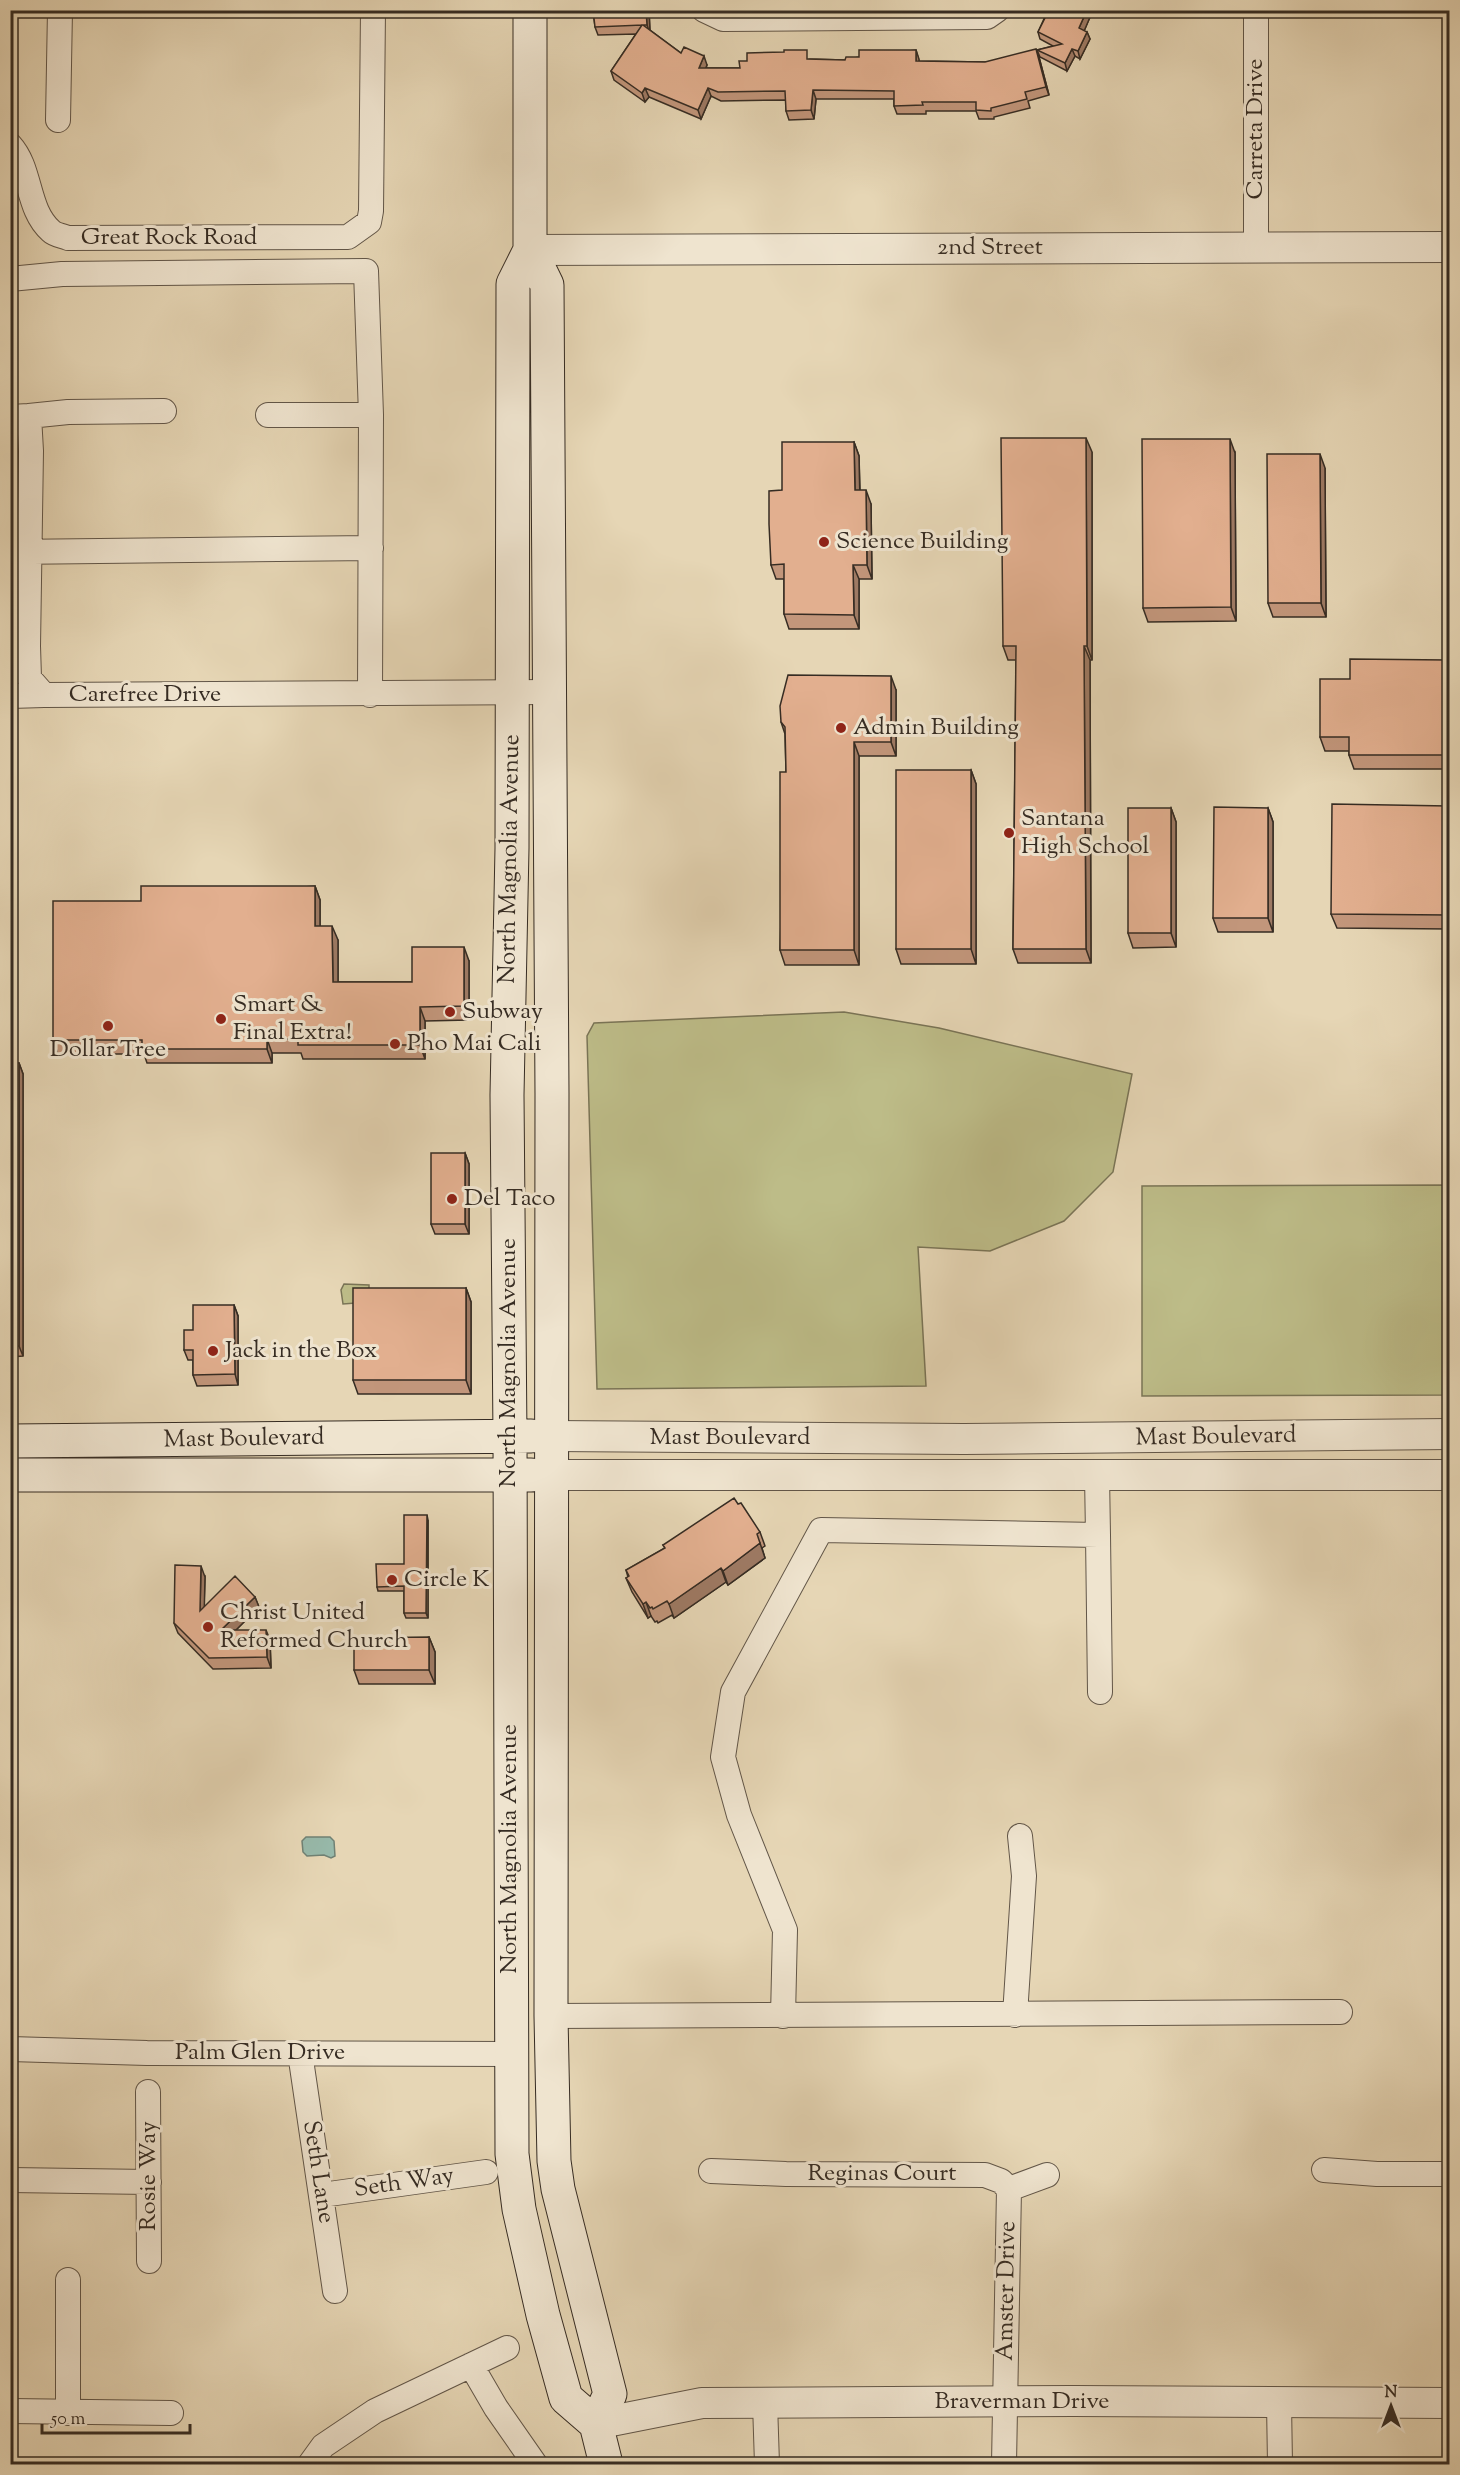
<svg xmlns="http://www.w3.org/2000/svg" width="1460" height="2475" font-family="'Sorts Mill Goudy',serif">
	<rect width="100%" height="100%" fill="#e6d6b5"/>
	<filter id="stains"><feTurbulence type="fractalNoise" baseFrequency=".00333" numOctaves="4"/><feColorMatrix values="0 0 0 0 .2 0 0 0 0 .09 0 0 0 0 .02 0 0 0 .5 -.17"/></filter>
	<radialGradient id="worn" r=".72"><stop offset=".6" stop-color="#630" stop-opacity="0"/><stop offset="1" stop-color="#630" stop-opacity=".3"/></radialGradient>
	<!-- green -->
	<path fill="#bdbc88" stroke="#7a7456" stroke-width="1.5" d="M844,1012L939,1028L1132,1074L1113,1172L1064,1221L990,1251L918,1247L926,1386L597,1389L587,1036L594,1023Z
		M1449,1185V1395L1142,1396V1186Z
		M344,1284L369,1285V1302L343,1304L341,1290Z"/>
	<!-- water -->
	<path fill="#97b9aa" stroke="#708174" stroke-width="1.5" d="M306,1837H330L334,1841L335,1856L331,1858L324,1855L307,1856L303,1852L302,1841Z"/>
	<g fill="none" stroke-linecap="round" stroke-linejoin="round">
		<defs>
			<path id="minor" d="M704,10L723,19L987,17L997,10
				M1256,10V248
				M58,120L60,10
				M10,145C32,169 26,209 51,231C55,235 63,236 68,238L348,237L369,222L371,211L373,10
				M10,279L62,274L366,271L371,415L370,695
				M268,415H371
				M29,416L68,412L164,411
				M10,417L29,416L31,451L28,646L29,678L44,695L549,692
				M10,552L371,548
				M10,696L44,695
				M1097,1475L1098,1535
				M1015,2015L1024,1876L1020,1836
				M551,2016L1340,2012
				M783,2016L785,1930L739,1815L723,1757L733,1692L821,1530L1098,1535L1100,1692
				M10,2049L147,2053L510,2054
				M300,2053L335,2291
				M148,2092L149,2261
				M1324,2170L1377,2174H1450
				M711,2171L786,2174L985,2175L1001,2181L1009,2189
				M10,2180L149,2182
				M1009,2189L1047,2175
				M322,2195L486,2172
				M68,2280V2413
				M471,2365L496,2408L535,2464
				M765,2403L767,2464
				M1279,2403L1280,2464
				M10,2411L171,2413
				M310,2464L323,2446L375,2411L507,2348
				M1004,2464L1009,2189"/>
			<path id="tertiary" d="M530,250L1450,247
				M552,1436L964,1439L1450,1434
				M552,1475H1450
				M596,2424L702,2403L1073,2401L1450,2403"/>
			<path id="secondary" d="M530,10V250L547,285L552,1093L551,2016L554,2161L558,2189L610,2394L596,2424
				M530,250L513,284L512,848L507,1095L510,1437L512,2154L519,2209L543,2315L566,2398L596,2424L606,2464
				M10,1441L531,1436
				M10,1475H531"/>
		</defs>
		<!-- minor casing -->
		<use href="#minor" stroke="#625648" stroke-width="26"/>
		<!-- tertiary casing -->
		<use href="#tertiary" stroke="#625648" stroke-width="32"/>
		<!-- secondary casing -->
		<use href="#secondary" stroke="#362c23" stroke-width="35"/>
		<!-- minor -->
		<use href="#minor" stroke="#efe4cf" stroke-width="24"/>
		<!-- tertiary -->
		<use href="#tertiary" stroke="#efe4cf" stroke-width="30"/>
		<!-- secondary -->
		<use href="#secondary" stroke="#efe4cf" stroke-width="33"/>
	</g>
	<!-- wall -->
	<path fill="#c2967b" stroke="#362c23" stroke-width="1.5" d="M593,10H649L650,30L681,53L707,65L706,68H740L810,59L845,60L859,57L916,50L919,61L985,62L1039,57L1049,95L1028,101L1030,108L994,117V119H979L976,111H926V114H897L894,106V99H816L814,119L789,120L786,111V100L721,101L711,96L701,119L649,97L645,102L614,80L611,71L636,34L598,35L595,27Z
		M1048,10H1093L1084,31L1087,32L1090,39L1080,59L1075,56L1067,71L1040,57L1037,50L1053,46L1040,39L1038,32Z
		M854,442L859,456L860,490L871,504L872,579H859V629H789L784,614V579H776L771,565L782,490Z
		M1092,452V660H1090L1091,963H1018L1013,949L1016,660H1008L1003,646Z
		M1235,453L1236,621L1148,622L1143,608Z
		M1325,468L1326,617H1273L1268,603Z
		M1449,667V769H1354L1349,755V751H1325L1320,737L1350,679Z
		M896,690V756H859V965H785L780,950L786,772L785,734L781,722Z
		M971,770L976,784V964H901L896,949Z
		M1171,808L1176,822V947L1133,948L1128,933Z
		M1268,808L1273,822V932H1218L1213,918Z
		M1449,808V929L1337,928L1331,914Z
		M315,886L320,900V926L338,940V982H412L469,961V1020L425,1021V1059H303L301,1053H272V1063H147L144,1054H58L53,1040L141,901Z
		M10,1063H19L23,1074V1356L10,1357Z
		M465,1153L469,1164V1234H435L431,1224Z
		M466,1288L471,1302V1394H358L353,1380Z
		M234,1305L238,1316V1385L197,1386L193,1375V1360H188L184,1350L193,1330Z
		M428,1520V1618H406L404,1613V1591H378L377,1587L404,1564Z
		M760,1532L765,1546L762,1548L765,1558L728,1585L726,1582L674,1618L672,1615L658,1623L657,1621L655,1622L651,1616L648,1618L632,1592L626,1578L628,1577L626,1570L665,1548L663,1545Z
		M205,1577L204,1607L255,1597L259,1607L236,1630L270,1640L271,1668L213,1669L178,1633L174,1623Z
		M429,1637L435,1652V1684H359L354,1670Z"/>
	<!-- shaded-wall -->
	<path fill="#9e7a64" stroke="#362c23" stroke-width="1.5" d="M646,10H649L650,34L647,25Z
		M1087,10H1093L1082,36L1079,28Z
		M1087,32L1090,39L1080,59L1078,51Z
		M1036,49L1039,57L1049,95L1046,87Z
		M1072,49L1075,56L1067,71L1065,63Z
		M916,50L919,59V69L916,61Z
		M704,56L707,65L702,77L699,68Z
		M645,88L649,97L645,102L642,93Z
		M708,88L711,96L701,119L698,110Z
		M813,90L816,99L814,119L811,110Z
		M1086,438L1092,452V660L1087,646Z
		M1230,439L1235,453L1236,621L1231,607Z
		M854,442L859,456L860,504L855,490Z
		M1320,454L1325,468L1326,617L1321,603Z
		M866,490L871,504L872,579L867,565Z
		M853,565L859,579V629L854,615Z
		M1084,646L1090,660L1091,963L1086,949Z
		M1447,660L1449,667V762L1447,755Z
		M891,676L896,690V756L891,742Z
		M854,742L859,756V965L854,950Z
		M971,770L976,784V964L971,949Z
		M1448,806L1449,808V920L1448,915Z
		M1171,808L1176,822V947L1171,933Z
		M1268,808L1273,822V932L1268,918Z
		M315,886L320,900V941L315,926Z
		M332,926L338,940V996L333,982Z
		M464,947L469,961V1020L464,1006Z
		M420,1007L425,1021V1059L420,1045Z
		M267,1039L272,1053V1063L267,1049Z
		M19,1063L23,1074V1356L19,1346Z
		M465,1153L469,1164V1234L465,1224Z
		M466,1288L471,1302V1394L466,1380Z
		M234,1305L238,1316V1385L235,1374Z
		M427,1515L428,1520V1618L426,1613Z
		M760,1543L765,1558L728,1585L723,1571Z
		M201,1566L205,1577L204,1622L200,1611Z
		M721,1568L726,1582L674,1618L669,1604Z
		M255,1597L259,1607L225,1641L221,1630Z
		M646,1602L651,1616L648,1618L643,1604Z
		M266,1630L270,1640L271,1668L267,1657Z
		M429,1637L435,1652V1684L429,1670Z"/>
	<!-- building -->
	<path fill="#e2af8f" stroke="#362c23" stroke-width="1.5" d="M593,10H646L647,25H643L681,53L684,47L704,56L699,68H740L739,61H747V53L784,52V50H807V59L845,60L846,57H859V50H916V61L985,62L1036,49L1046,87L1025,92L1027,99L991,108V111L976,110V102H922L923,105L894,106V91L813,90L811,110L786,111L785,91L718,92L708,88L698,110L645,88L642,93L611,71L642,25L595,27Z
		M1049,10H1087L1079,28L1087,32L1078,51L1072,49L1065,63L1037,50L1062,44L1038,32Z
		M1001,438H1086L1087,646H1084L1086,949H1013L1016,646H1003Z
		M1142,439H1230L1231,607L1143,608Z
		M782,442H854L855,490H866L867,565H853L854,615L784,614V564L771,565L769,524V491L782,490Z
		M1267,454H1320L1321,603H1268Z
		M1350,659L1447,660V755H1349V737H1320V679H1350Z
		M788,675L891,676V742H854V950H780V772H786L785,727L781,722L780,706Z
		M896,770H971V949H896Z
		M1332,804L1448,806V915L1331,914Z
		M1214,807L1268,808V918H1213Z
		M1128,808H1171V933H1128Z
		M141,886H315V926H332L333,982H412V947H464V1006L420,1007V1045H298V1039H267V1049H142V1040H53V901H141Z
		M10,1063H19V1346H10Z
		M431,1153H465V1224H431Z
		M353,1288H466V1380H353Z
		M193,1305H234L235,1374L193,1375V1350H184V1330H193Z
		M734,1498L738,1504L741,1503L760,1532L757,1534L760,1543L723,1571L721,1568L669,1604L667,1601L653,1609L652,1607L650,1608L646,1602L643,1604L626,1578L629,1576L626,1570L665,1548L663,1545Z
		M404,1515H427L426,1613H404V1586L377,1587L376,1564H404Z
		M175,1565L201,1566L200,1611L235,1576L255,1597L221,1630H266L267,1657L209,1658L174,1623Z
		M429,1637V1670H354V1638Z"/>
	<!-- markers -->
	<g fill="#8f2418" stroke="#efe4cf" stroke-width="2">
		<circle cx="824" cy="542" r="6"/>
		<circle cx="841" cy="728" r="6"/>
		<circle cx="1009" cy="833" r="6"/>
		<circle cx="450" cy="1012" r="6"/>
		<circle cx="221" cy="1019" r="6"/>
		<circle cx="108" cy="1026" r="6"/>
		<circle cx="395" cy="1044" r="6"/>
		<circle cx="452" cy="1199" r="6"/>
		<circle cx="213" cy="1351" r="6"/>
		<circle cx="392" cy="1580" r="6"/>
		<circle cx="208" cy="1627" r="6"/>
	</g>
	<g text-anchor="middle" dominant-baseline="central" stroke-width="6" stroke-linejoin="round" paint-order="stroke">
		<!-- street labels -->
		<g font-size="24" fill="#362c23" stroke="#efe4cf">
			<text transform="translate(1256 129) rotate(-90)">Carreta Drive</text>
			<text x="169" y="238">Great Rock Road</text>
			<text x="990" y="248">2nd Street</text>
			<text x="145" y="695">Carefree Drive</text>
			<text transform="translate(510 859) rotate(-89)">North Magnolia Avenue</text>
			<text transform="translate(509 1363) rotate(-90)">North Magnolia Avenue</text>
			<text transform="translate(1216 1437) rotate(-1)">Mast Boulevard</text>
			<text x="730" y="1438">Mast Boulevard</text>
			<text transform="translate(244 1439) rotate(-1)">Mast Boulevard</text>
			<text transform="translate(510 1849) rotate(-90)">North Magnolia Avenue</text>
			<text x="260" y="2053">Palm Glen Drive</text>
			<text transform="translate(318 2172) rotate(81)">Seth Lane</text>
			<text x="882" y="2174">Reginas Court</text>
			<text transform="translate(149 2176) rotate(-90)">Rosie Way</text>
			<text transform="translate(404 2183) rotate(-8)">Seth Way</text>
			<text transform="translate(1007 2291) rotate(-89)">Amster Drive</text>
			<text x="1022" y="2402">Braverman Drive</text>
		</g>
		<!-- poi labels -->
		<g font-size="24" fill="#362c23" stroke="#efe4cf" text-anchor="start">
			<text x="836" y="542">Science Building</text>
			<text x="853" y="728">Admin Building</text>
			<text x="1021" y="819">Santana<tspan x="1021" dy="28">High School</tspan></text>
			<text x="233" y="1005">Smart &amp;<tspan x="233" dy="28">Final Extra!</tspan></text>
			<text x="462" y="1012">Subway</text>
			<text x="407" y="1044">Pho Mai Cali</text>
			<text x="108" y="1050" text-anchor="middle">Dollar Tree</text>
			<text x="464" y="1199">Del Taco</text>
			<text x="225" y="1351">Jack in the Box</text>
			<text x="404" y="1580">Circle K</text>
			<text x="220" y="1613">Christ United<tspan x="220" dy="28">Reformed Church</tspan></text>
		</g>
	</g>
	<!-- margin -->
	<rect width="1460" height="2475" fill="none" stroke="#e6d6b5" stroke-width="36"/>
	<rect x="12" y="12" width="1436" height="2451" fill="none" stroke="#362c23" stroke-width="3"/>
	<rect x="18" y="18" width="1424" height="2439" fill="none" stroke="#362c23" stroke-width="1.5"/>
	<!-- north arrow -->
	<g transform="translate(1391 2406)" stroke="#efe4cf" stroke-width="4.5" paint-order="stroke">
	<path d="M0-4.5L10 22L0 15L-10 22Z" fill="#362c23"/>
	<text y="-9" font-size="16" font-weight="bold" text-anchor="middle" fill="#362c23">N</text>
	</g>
	<!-- scale -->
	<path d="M42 2424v9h148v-9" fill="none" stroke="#362c23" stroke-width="3"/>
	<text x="51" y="2424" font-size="18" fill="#362c23" stroke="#efe4cf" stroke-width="4.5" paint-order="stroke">50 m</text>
	<rect width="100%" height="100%" filter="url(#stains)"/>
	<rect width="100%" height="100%" fill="url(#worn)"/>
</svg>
